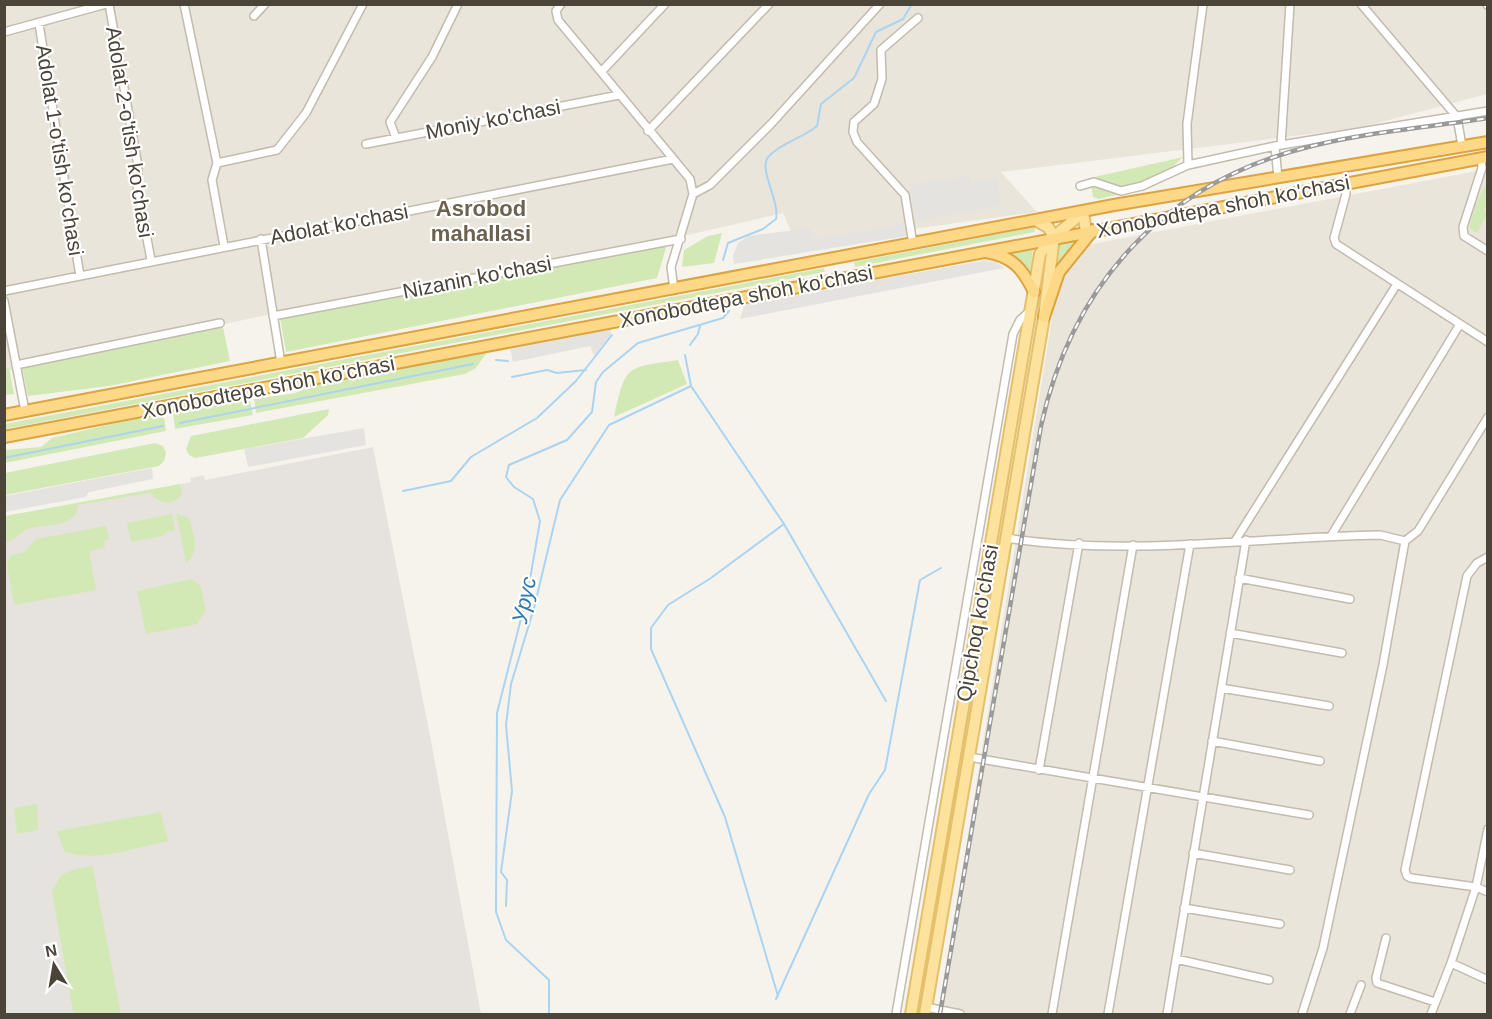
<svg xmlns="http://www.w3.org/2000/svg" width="1492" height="1019" font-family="Arial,sans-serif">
	<rect width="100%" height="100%" fill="#f6f3ec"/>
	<!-- residential -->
	<path fill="#eae5da" d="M4,5H1487V94L1359,128L1001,172L1037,212L797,245L783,213L692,234L267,315L5,371Z
		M1487,169V1014H939L1056,294L1070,263L1087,245Z"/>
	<!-- industrial -->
	<path fill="#e6e2dd" d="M373,447L431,741L481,1014H5V517L191,482L190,478L204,475L205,480Z"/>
	<!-- green -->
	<path fill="#d2e9b6" d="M1183,157L1153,186L1099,199L1093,197L1090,178Z
		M1486,184L1487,204L1484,210L1487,214L1477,233L1469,228L1476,204Z
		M1035,227V232L855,267L854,262Z
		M722,233L714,263L682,267L684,250L708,236Z
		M1074,242L1054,272L1057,245Z
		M667,245L657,278L286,352L280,318Z
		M1033,250L1030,276L1023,264L1008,254Z
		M824,268L825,272L5,429V424Z
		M223,327L230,361L109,386L28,396L22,367Z
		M487,352L476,368L465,374L256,413L254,399L296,393L302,387Z
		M678,360L687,384L614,417C626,364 625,368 678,360Z
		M9,368L14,394L5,395V369Z
		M249,396L253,415L175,429L173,414L176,410Z
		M329,409L328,415L303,438L195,458L189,455L186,449L191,436Z
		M158,413L164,417L166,431L5,463V450L41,447L52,438Z
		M155,443L163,446L166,453L164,461L159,466L5,495V473Z
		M180,484L182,494C173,507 160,504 150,493L78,505C77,529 45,523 28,529C19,532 15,541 5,543V516Z
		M176,513L189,518C193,533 201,551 186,563Z
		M172,514L175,530L166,532L162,536L131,542L127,523Z
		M106,526L109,539L104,541L105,548L89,551L96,590L14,605L7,564L11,555L23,553L36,539Z
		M192,579L201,586L206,610L197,624L146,634L137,591Z
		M37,804L38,830L17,834L14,808Z
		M161,812L168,841C137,847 93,864 64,851L57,831Z
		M93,866L94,874L121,1014H77L73,1012L52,892C61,869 71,870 93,866Z"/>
	<!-- parking -->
	<path fill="#e5e3e0" d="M969,175L970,183L997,178L1001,206L916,221L910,185Z
		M905,224L907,236L734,264L733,256L738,243L749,236L810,228L814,239Z
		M983,261L996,262L1004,268L740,319L745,303Z
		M611,328V335L594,356L590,346L513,362L510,348Z
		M364,428L366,445L248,467L244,449Z
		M152,468L153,479L89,492L86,497L5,512V496Z
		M4,812L9,837L54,828L60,854L43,876L63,1008L73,1014H5Z"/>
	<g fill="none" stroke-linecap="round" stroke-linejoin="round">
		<!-- stream -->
		<path stroke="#aad4f1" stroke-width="2" d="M723,260L728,243L763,229L776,219C780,200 757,168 769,156C783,142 803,138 817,126L821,104L854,78L876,32L903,19L912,4
			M690,345L698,334L700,326
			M685,355L691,386L784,524L886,701
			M496,360L508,361
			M512,377L547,370L557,373L586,370
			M180,423L473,364
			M4,458L163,426
			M403,491L451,481L471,457L537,418L576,381L612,335
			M506,906L507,880L501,872L512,791L506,725L511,684L534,608L560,500L609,425L691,386
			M778,996L725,817L651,649V628L668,605L711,578L784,524
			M776,999L869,794L885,770L920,580L941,568
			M549,1014V980L506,940L496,912L497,713L528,591L540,521L533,499L514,487L506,477L509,465L567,440L592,412L596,382L603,372L638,343L723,318L729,311"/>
		<defs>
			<path id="minor" d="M109,4L138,166L137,186L151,260
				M184,4L217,163L212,180L224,246
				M561,4L556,11L558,20L690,179L693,194L671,267L674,289
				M1361,4L1457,117L1462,146
				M254,16L265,4
				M39,24L80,276
				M4,32L106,4
				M602,71L665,4
				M648,131L769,4
				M396,138L390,122L432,57L458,4
				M366,144L619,95
				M1281,145L1290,4
				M1275,146L1278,178
				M1481,158L1482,168L1463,227L1464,236L1488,251
				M217,163L277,150L306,113L363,4
				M1188,165L1187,124L1203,4
				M1344,183L1346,194L1334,238L1336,244L1488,342
				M1080,186L1094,182L1121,191L1142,186L1188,165L1275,146L1488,111
				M693,194L710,185L771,124L880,4
				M261,239L281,363
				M913,244L905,195L857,142L853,132L854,122L874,104L882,79L881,50L918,18
				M4,291L673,159
				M4,301L25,411
				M273,316L681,239
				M16,365L220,323
				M1331,536L1460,324
				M1006,538C1129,557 1256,537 1380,535L1405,541L1418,531L1488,417
				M1235,541L1397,284
				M1488,557L1477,563L1467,576L1405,870L1407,876L1411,878L1476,887L1488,892
				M1239,578L1350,599
				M1230,633L1342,653
				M1221,688L1329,706
				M1212,741L1320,761
				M969,757L1309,815
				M1039,770L1079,543
				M1193,853L1290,870
				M1184,908L1280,924
				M1386,938L1376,978L1377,983L1435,1002
				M1176,959L1269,980
				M1451,963L1488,980
				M926,1007L960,1014
				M896,1014L1013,334L1020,320L1031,310
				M1052,1014L1133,545
				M1108,1014L1190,544
				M1167,1014L1246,540
				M1302,1014L1323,948L1383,665L1405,541
				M1350,1014L1361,985
				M1431,1014L1451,963L1476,887L1488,829"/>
			<path id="tertiary" d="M1487,4L1488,5"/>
			<path id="primary" d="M1083,212L1086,231
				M911,1014L1040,254L1048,242L1083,212
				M925,1014L1044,317L1054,237L1048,227L1037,221"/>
			<path id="trunk" d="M986,252C1012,256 1023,269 1034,292
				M1044,317L1059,272L1093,230
				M4,415L1114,205L1488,142
				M4,437L1488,157"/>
		</defs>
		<!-- minor casing -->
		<use href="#minor" stroke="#c2bbae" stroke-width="10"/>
		<!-- tertiary casing -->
		<use href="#tertiary" stroke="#c2bbae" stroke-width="11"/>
		<!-- primary casing -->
		<use href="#primary" stroke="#e4c06c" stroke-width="14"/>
		<!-- trunk casing -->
		<use href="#trunk" stroke="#dda33f" stroke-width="14"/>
		<!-- minor -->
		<use href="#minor" stroke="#fff" stroke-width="7"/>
		<!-- tertiary -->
		<use href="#tertiary" stroke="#fff" stroke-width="8"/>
		<!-- primary -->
		<use href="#primary" stroke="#fde29d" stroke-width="10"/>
		<!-- trunk -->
		<use href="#trunk" stroke="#fdd886" stroke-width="10"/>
		<defs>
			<path id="rail" d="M940,1014L1041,426C1073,281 1167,181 1312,146C1367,132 1431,127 1488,118"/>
		</defs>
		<!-- rail casing -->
		<use href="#rail" stroke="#9a9a9a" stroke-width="4.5"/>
		<!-- rail -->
		<use href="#rail" stroke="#fff" stroke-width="2" stroke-dasharray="7" stroke-linecap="butt"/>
	</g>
	<g text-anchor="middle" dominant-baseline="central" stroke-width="4.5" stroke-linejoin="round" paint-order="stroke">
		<!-- street labels -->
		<g font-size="21" fill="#4b4439" stroke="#fff">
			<text transform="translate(493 119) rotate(-11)">Moniy ko'chasi</text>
			<text transform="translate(130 132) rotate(81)">Adolat 2-o'tish ko'chasi</text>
			<text transform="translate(60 150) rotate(81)">Adolat 1-o'tish ko'chasi</text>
			<text transform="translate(1223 206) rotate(-11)">Xonobodtepa shoh ko'chasi</text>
			<text transform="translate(339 224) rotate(-11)">Adolat ko'chasi</text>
			<text transform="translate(477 277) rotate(-11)">Nizanin ko'chasi</text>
			<text transform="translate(746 296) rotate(-11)">Xonobodtepa shoh ko'chasi</text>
			<text transform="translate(268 387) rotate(-11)">Xonobodtepa shoh ko'chasi</text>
			<text transform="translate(977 623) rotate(-80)">Qipchoq ko'chasi</text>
		</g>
		<!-- neighbourhood labels -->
		<g font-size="22" font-weight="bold" fill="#6d6250" stroke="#fff">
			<text x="481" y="208">Asrobod<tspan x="481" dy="25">mahallasi</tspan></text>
		</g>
		<!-- water labels -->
		<g font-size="22" font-style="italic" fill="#2f7ab0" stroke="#fff">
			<text transform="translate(524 600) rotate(-78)">Урус</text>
		</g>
	</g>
	<!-- border -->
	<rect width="1492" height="1019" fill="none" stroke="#4b4439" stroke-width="12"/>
	<!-- north arrow -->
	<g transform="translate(54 965) rotate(349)" stroke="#ffffff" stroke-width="4.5" paint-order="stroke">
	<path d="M0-4.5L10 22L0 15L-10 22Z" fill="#4b4439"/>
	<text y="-9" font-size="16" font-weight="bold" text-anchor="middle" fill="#4b4439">N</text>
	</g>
</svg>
